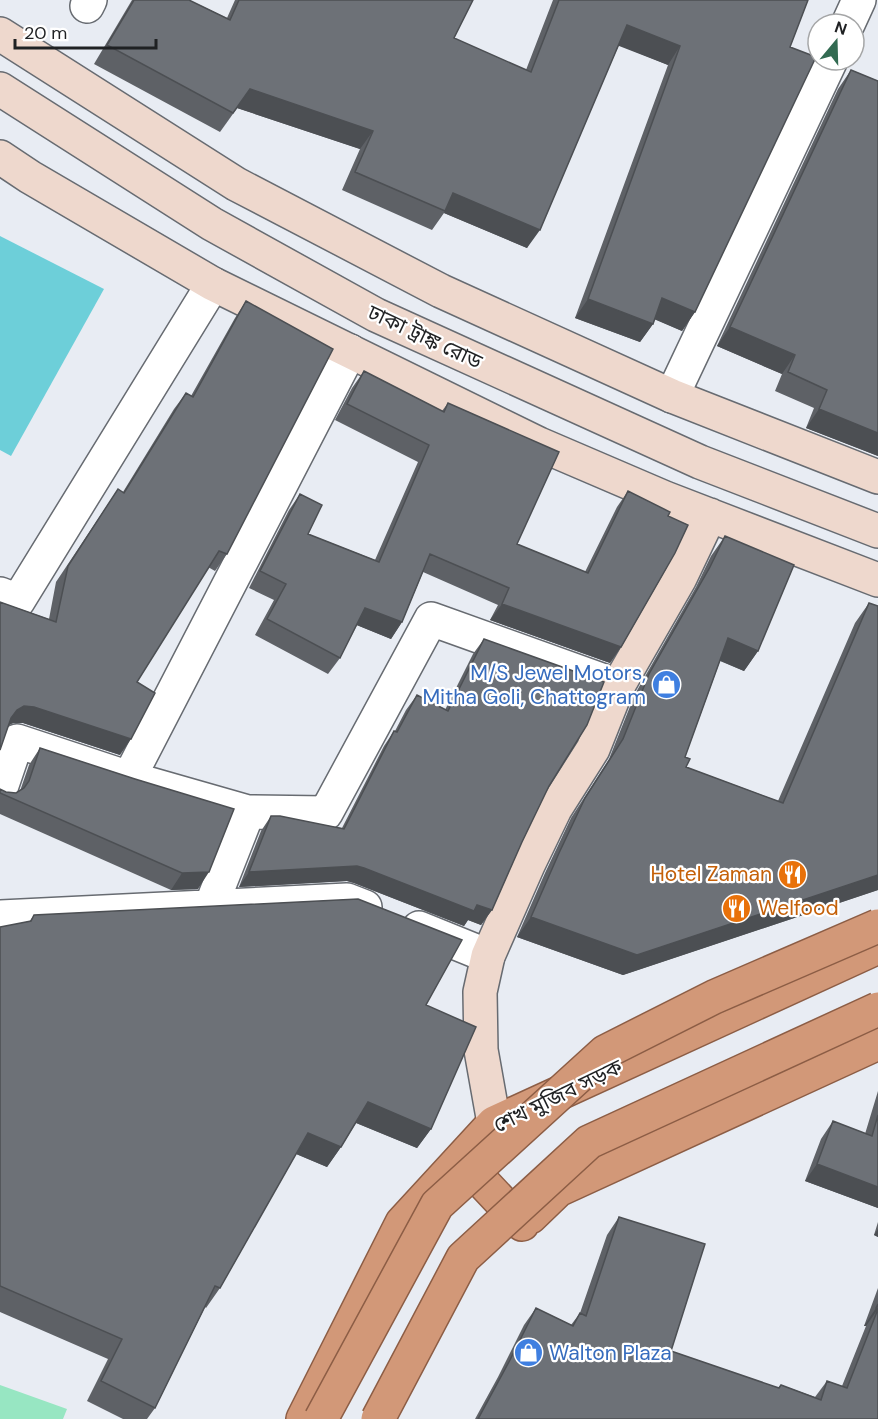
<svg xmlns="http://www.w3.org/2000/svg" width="878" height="1419" font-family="'DM Sans','Noto Sans Bengali',sans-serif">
	<rect width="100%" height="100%" fill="#e8ecf3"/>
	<!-- green -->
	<path fill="#97e6c2" d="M0,1385L67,1409L63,1419H0Z"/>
	<!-- water -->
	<path fill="#6dcfd9" d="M0,236L104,289L11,456L0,450Z"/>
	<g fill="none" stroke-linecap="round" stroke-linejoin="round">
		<defs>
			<path id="minor" d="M87,6L90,0
				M848,24L859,0
				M672,396L831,60
				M0,594L18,601L213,284
				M129,778L248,812
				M0,791L17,741L129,778L350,351
				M211,906L248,812L326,813L431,619L618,686
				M0,917L347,900L365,907
				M419,928L488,956"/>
			<path id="secondary" d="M0,34L236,184L441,291L672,396L878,477
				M0,89L212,224L376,315L700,462L878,531
				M0,157L30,177L213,284L539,444L665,498L878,580
				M494,1123L481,1050L480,992L488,956L528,865L555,809L593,749L618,686L680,578L710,515"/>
			<path id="trunk" d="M461,1159L522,1224
				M530,1217L558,1190L878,1043
				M303,1419L402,1223L494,1123L878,947"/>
		</defs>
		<!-- minor casing -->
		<use href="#minor" stroke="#676b71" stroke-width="36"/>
		<!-- secondary casing -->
		<use href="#secondary" stroke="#676b71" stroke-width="36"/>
		<!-- trunk casing -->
		<use href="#trunk" stroke="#8c5d45" stroke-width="36"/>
		<!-- minor -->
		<use href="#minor" stroke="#fff" stroke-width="33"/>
		<!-- secondary -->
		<use href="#secondary" stroke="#eed8cd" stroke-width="33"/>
		<!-- trunk -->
		<use href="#trunk" stroke="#d29878" stroke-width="33"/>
		<defs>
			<path id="trunk-bridge" d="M321,1419L437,1205L605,1052L714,997L878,926
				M378,1419L463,1258L589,1142L878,1009"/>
		</defs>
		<!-- trunk-bridge casing -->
		<use href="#trunk-bridge" stroke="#8c5d45" stroke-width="36" stroke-linecap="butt"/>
		<!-- trunk-bridge -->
		<use href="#trunk-bridge" stroke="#d29878" stroke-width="33"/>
	</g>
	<!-- wall -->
	<path fill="#5e6166" d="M132,0H189L227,18L235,0H473L454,38L526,70L553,0H808L790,47L695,312L682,331L655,319L653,324L640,342L575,318L668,65L619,45L527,248L444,213L432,230L342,190L360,149L237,108L220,132L94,64Z
		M851,70L878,81V456L806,428L814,408L775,391L782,374L717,346L838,89Z
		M246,301L227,554L215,571L208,567L137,682L120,755L23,723H13L9,725L0,602L49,619L56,582L118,489L123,492L174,409L186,393L191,396L235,318Z
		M364,371L442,411L448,403L517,544L585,572L617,507L628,491L668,516L621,647L610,663L490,620L498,605L423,572L402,622L391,639L357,625L340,658L328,674L255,635L274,600L249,588L289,510L300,494L308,534L375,560L418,462L335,420L352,388Z
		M725,536L758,651L744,671L720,661L685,757L686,767L778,801L855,623L869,603L878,890L623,975L517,937L545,873L571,818L609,759L635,694L696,587L711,556Z
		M484,639L549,786L522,842L492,910L481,925L468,920L464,926L354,883L347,881L239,887L261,831L271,816L342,828L384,746L394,731H395L406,710L417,695L445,710L473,654Z
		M40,748L135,779L198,889L171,890L0,814V789L6,792L16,793L20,791L29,765Z
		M34,915L426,1005L431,1129L417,1148L356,1123L341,1147L327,1167L296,1154L220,1288L206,1308L205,1307L155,1408L147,1419H123L87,1401L108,1359L0,1312V927L29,922Z
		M878,1091V1208L805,1181L821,1139L833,1121L865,1134Z
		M619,1217L671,1351L778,1388L781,1385L815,1397L827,1381L842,1386L866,1326H864L878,1288V1419H475L498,1377L524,1325L536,1308L571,1325L580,1313L607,1235Z
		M878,1222V1237L874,1235Z"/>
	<!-- shaded-wall -->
	<path fill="#4c4f53" d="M627,25L680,46L668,65L614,44Z
		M250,89L373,131L360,149L237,108L220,132Z
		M453,193L540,230L527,248L444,213Z
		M662,298L695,312L682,331L649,317Z
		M588,299L653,324L640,342L575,318Z
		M730,327L795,355L782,374L717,346Z
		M819,409L878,433V456L806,428Z
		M502,604L621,647L610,663L490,620Z
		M365,608L402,622L391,639L354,624Z
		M728,638L758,651L744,671L714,658Z
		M24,706L34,707L131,739L120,755L23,723H13L5,727L17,710Z
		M357,866L364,868L492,910L481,925L468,920L464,926L354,883L347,881L239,887L249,872Z
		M209,872L198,889L171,890L182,873Z
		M878,875V890L623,975L517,937L531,917Z
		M368,1102L431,1129L417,1148L354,1122Z
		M308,1133L341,1147L327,1167L294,1153Z
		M817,1164L878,1187V1208L805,1181Z
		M878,1229V1237L874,1235Z
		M876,1308L878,1309L866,1326H864Z"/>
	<!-- building -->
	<path fill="#6d7177" stroke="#4c4f53" stroke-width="1.5" d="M134,0H189L230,20L239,0H473L454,38L531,72L559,0H808L790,47L816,57L695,312L662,298L653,324L588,299L680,46L627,25L540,230L453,193L445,211L355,172L373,131L250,89L233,113L107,45Z
		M851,70L878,81V433L819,409L827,390L788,372L795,355L730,327Z
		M246,301L333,349L227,554L219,551L137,682L155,693L131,739L34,707L24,706L17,710L11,718L0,750V602L56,622L68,566L118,489L124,493L186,393L193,397Z
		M364,371L444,412L448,403L559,452L517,544L588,573L628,491L670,512L668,516L688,525L675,553L621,647L502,604L509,588L430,554L402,622L365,608L340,658L267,619L286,584L260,571L300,494L322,505L308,534L379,562L429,445L347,404Z
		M725,536L794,565L758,651L728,638L685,757L690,759L686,767L783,803L869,603L878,606V875L637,955L531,917L559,853L585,798L623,739L649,674L710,567Z
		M484,639L604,682L587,725L549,786L522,842L492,910L477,905L474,911L364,868L357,866L249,872L271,816H280L344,829L394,731L397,732L417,695L448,711Z
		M40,748L135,779L234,809L209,872L182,873L0,793V789L6,792L16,793L24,788L29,781Z
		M358,899L462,940L426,1005L476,1027L431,1129L368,1102L341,1147L308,1133L220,1288L215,1286L155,1408L101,1381L122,1339L0,1286V927L31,921L34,915Z
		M878,1115V1187L817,1164L833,1121L872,1136Z
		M619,1217L705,1244L671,1351L779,1388L781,1385L821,1400L827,1381L847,1388L878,1309L876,1308L878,1304V1419H478L510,1360L536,1308L573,1326L580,1313L586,1316Z"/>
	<!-- icons -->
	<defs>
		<symbol id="shop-disc" viewBox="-11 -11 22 22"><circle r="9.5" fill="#3f7fe0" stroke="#fff"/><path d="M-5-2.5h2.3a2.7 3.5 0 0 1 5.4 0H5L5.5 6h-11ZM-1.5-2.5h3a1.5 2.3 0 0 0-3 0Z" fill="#fff"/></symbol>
		<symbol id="restaurant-disc" viewBox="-11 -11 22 22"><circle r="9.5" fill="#e8710a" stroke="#fff"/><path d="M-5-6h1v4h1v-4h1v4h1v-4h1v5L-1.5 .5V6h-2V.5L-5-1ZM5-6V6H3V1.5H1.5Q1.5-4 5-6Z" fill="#fff"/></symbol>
	</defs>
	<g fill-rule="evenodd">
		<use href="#shop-disc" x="650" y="668" width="33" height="33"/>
		<use href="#restaurant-disc" x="776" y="858" width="33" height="33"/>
		<use href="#restaurant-disc" x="720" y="892" width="33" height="33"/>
		<use href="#shop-disc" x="512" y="1336" width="33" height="33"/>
	</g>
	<g text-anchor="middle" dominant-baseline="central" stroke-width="4.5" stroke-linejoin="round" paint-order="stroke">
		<!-- street labels -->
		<g font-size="21" fill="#1f2123" stroke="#fff">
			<text transform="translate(425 337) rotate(25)">ঢাকা ট্রাঙ্ক রোড</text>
			<text transform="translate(558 1096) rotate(-26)">শেখ মুজিব সড়ক</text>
		</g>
		<!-- shop labels -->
		<g font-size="21" fill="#366cbe" stroke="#fff" text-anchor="end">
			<text x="646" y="673">M/S Jewel Motors,<tspan x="646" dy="24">Mitha Goli, Chattogram</tspan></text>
			<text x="549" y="1353" text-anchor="start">Walton Plaza</text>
		</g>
		<!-- food labels -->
		<g font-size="21" fill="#c56008" stroke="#fff" text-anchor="end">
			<text x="772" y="874">Hotel Zaman</text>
			<text x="758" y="908" text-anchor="start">Welfood</text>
		</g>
	</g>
	<!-- north arrow -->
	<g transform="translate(836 42) rotate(19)"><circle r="28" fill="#ffffff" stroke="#a5a6a7" stroke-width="1.5"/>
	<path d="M0-4.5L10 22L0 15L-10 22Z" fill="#336b52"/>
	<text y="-9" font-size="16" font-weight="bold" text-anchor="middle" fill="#1f2123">N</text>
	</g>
	<!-- scale -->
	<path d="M15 39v9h141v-9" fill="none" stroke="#1f2123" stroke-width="3"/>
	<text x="24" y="39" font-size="18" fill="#1f2123" stroke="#ffffff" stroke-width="4.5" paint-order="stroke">20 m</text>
</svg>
